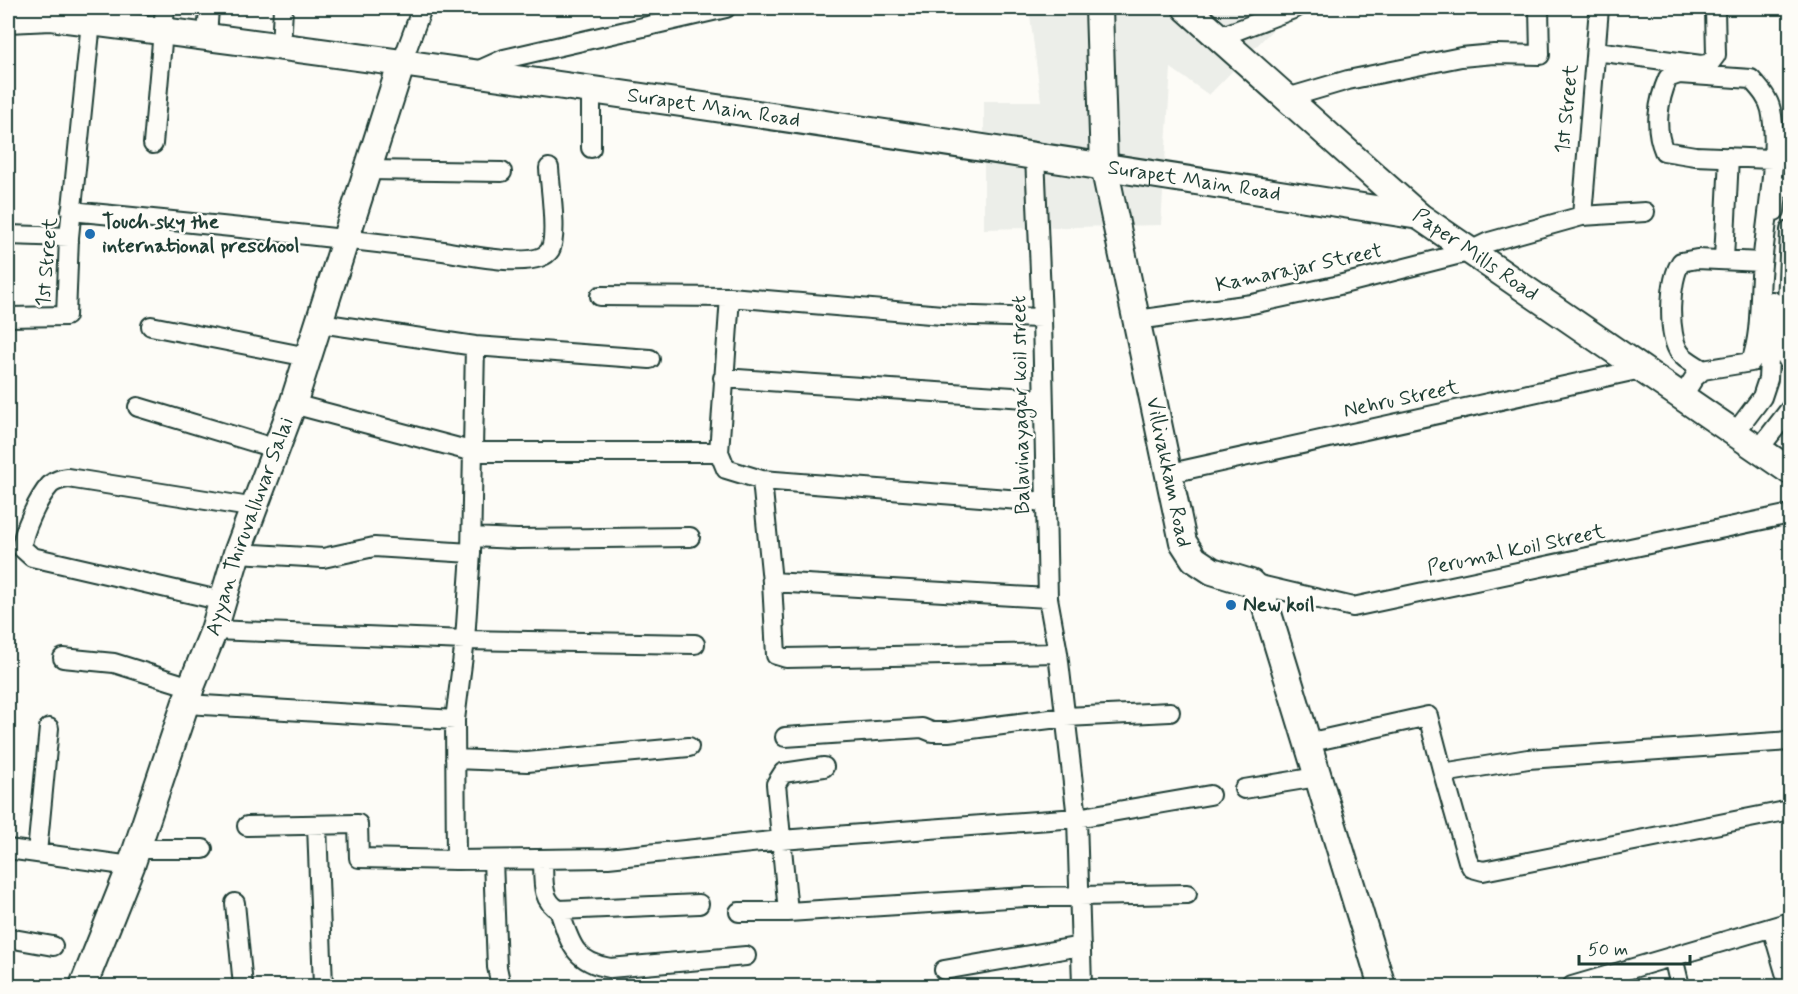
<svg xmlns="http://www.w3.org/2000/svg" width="1798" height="994" font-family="Mynerve,sans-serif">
	<rect width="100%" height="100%" fill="#fdfcf7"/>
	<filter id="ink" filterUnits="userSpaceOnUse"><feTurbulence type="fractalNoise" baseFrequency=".0167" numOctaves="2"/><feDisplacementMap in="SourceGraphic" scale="12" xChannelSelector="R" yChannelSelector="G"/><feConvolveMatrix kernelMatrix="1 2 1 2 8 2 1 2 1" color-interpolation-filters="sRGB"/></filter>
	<g filter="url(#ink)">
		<!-- built -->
		<path fill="#eceee9" d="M1029,8H1266L1280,22L1209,95L1171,68L1161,225L984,229V101H1041Z"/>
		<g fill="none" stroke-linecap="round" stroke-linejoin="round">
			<defs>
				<path id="street" d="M207,37L209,8
					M1217,38L1296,8
					M281,47L283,8
					M1596,51L1701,65L1710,63L1716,55L1715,8
					M402,62L422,8
					M475,72L504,59L726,8
					M591,91V148
					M1287,98L1348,80L1461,57L1494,54L1540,55L1539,8
					M153,144L165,8
					M1035,156L1042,318L1048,598L1058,653L1077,818L1082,986
					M368,170L502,172
					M71,211C195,223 319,235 443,251C464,254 537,271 550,250C558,236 550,185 549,168
					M1775,211L1777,193L1784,186L1790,187
					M1582,216L1599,8
					M1790,230L1785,355L1790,364
					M8,235L69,237
					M1724,259L1729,157
					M600,296L730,297L942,315L1042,318
					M8,317L66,316L69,237L91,22
					M1137,320L1252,304L1335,286L1468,252L1489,242L1582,216L1645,212
					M320,323L475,346L650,359
					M151,326L308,357
					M1703,370C1696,365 1685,360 1680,353C1667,335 1669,280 1681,262L1697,259L1762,262
					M723,378L1042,399
					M1682,397L1694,378L1703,370L1751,362C1761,334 1759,305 1761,276C1764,231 1780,152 1771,110C1768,97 1759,88 1751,79L1679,74L1668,78C1658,101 1654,128 1664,151L1695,156L1772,159
					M293,404L474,452H719L726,469L762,480L1046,502
					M138,407L277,449
					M1735,433L1762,397L1768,379L1772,301
					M1759,449L1790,409
					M719,452L730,297
					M1171,473L1641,369
					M762,480L772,582
					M472,537L517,539L690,537
					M237,553L323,558L374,547L471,553
					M1251,583L1353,607L1790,514
					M1048,598L772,582L776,655L786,658L1058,653
					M223,601L32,557L22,548C22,532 39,497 50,485C55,480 61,479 68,478L256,508
					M214,630L465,640L695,644
					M63,658L114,663L191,687
					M186,704L455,720
					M785,737L922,728L932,732H948L1066,717L1170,712
					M1307,743L1428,716L1443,773L1528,759L1790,741
					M455,759L527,762L689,747
					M1443,773L1468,861L1472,868L1483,871L1790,810
					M1244,789L1317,777
					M317,825L323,986
					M247,826L358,824L359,858L456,860L608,858L781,840L1077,818L1210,795
					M8,849L131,866
					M137,849H203
					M37,853L49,728
					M543,859C544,878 540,900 559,910L699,904
					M456,860L455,720L465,640L471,553L475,346
					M493,860L497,967L501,986
					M235,903L243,986
					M559,910C570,942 573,962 610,968L746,956
					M739,912H788L1026,897L1187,894
					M788,912L776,784L783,773L824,767
					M1772,928L1789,986
					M8,938L53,946
					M1673,957L1680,986
					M944,970L1081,946
					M1572,986L1790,922"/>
				<g id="secondary">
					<path id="s1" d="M1099,8L1104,166L1183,542L1194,559L1212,571L1251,583L1263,597L1382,986"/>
					<path id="s2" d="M1186,8L1419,216L1790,471"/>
					<path id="s3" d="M8,19L51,17C508,74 964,144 1419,216"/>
					<path id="s4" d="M83,986L131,866L191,687L214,630L237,553L293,404L402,62"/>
				</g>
			</defs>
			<!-- street casing -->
			<use href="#street" stroke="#1f3d34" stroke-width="22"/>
			<!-- secondary casing -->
			<use href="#secondary" stroke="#1f3d34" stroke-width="30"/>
			<!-- street -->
			<use href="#street" stroke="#fdfcf7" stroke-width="18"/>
			<!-- secondary -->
			<use href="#secondary" stroke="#fdfcf7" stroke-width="26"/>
		</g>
	</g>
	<!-- markers -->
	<g fill="#1f6fb2" stroke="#fdfcf7" stroke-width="2">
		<circle cx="90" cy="234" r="6"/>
		<circle cx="1231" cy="605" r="6"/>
	</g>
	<g text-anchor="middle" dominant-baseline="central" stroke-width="5" stroke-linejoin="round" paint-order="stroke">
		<!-- street labels -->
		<g font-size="21" fill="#1f3d34" stroke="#fdfcf7">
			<text stroke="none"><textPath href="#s3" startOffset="712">Surapet Main Road</textPath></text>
			<text transform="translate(1567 109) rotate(-84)">1st Street</text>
			<text stroke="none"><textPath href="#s3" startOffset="1198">Surapet Main Road</textPath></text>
			<text stroke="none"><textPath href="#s2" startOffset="381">Paper Mills Road</textPath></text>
			<text transform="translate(47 262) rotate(-85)">1st Street</text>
			<text transform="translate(1299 268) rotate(-12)">Kamarajar Street</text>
			<text transform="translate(1401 399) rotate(-12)">Nehru Street</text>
			<text transform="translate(1021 405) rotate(-91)">Balavinayagar koil street</text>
			<text stroke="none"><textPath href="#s1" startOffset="471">Villivakkam Road</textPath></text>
			<text stroke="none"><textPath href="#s4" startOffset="489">Ayyan Thiruvalluvar Salai</textPath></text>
			<text transform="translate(1516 550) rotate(-12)">Perumal Koil Street</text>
		</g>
		<!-- poi labels -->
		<g font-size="21" font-weight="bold" fill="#1f3d34" stroke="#fdfcf7" text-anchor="start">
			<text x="102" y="222">Touch sky the<tspan x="102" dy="24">international preschool</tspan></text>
			<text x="1243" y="605">New koil</text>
		</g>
	</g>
	<!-- margin -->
	<rect width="1798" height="994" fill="none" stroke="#fdfcf7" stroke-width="30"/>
	<rect x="15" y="15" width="1768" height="964" fill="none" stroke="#1f3d34" stroke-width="2" filter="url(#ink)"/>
	<!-- scale -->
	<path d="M1579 955v9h111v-9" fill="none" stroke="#1f3d34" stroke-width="3"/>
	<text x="1588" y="955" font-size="18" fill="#1f3d34" stroke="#fdfcf7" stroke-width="4.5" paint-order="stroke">50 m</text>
</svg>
